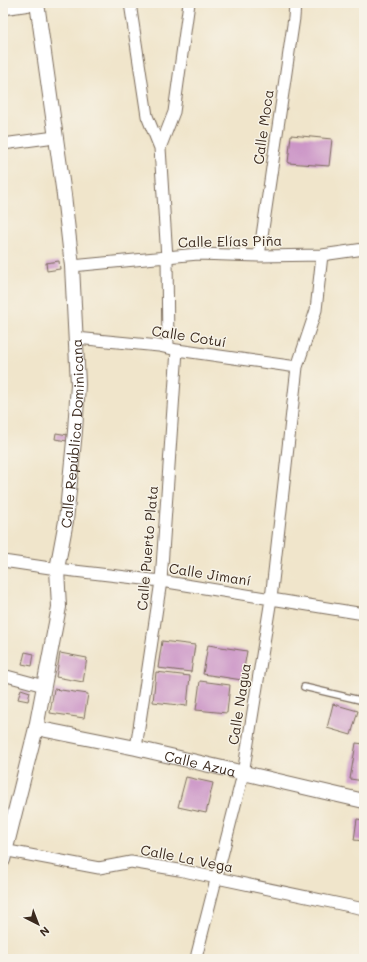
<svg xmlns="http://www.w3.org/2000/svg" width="367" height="962" font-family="Mali,sans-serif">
	<rect width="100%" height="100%" fill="#f7f3e8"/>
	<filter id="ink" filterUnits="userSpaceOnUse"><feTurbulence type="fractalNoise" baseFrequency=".025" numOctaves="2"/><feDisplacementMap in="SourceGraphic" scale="8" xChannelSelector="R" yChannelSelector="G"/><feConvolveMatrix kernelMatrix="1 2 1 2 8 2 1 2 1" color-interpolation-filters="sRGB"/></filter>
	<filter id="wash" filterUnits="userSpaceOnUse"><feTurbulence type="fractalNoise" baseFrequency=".012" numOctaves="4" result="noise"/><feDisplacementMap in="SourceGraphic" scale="16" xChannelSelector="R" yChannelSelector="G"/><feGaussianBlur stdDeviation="0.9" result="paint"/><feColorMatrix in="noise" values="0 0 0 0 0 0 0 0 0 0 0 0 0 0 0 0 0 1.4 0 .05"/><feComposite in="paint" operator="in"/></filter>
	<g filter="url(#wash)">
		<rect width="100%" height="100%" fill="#f0e5cb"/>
		<g id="blocks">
			<!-- building -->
			<path fill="#cc96c7" d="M291,135L332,139L329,166L288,163Z
				M59,261L60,269L47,271L46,263Z
				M56,433L68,435L67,441L55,439Z
				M162,641L195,645L191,672L158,668Z
				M208,645L247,651L242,680L203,674Z
				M25,652L34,654L32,666L22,664Z
				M60,653L87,658L83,682L56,677Z
				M156,672L190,676L187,706L153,702Z
				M200,681L230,685L227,713L196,710Z
				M21,689L30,692L28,701L18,699Z
				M54,689L88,694L84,718L50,713Z
				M333,704L358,711L351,735L327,728Z
				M356,743L364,744V781L350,779Z
				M186,777L213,783L206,813L178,807Z
				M357,819L364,820V841L354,840Z"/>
		</g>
	</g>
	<g filter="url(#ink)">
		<use href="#blocks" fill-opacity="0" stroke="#7a6b5b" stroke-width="1"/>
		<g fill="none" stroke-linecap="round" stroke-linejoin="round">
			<defs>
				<path id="service" d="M304,687L364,701"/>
				<path id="minor" d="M130,3L147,116L160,148L167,258L168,347
					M3,9L37,4
					M3,144L55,137
					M160,148L174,112L189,3
					M259,256L294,18L295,3
					M72,266L198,254L259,256L322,255L364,249
					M76,338L159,346L177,350L297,367
					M3,561L57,569L161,581L364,614
					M3,675L44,686
					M136,748L161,581L177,350
					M3,850L99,868L131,862L179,870L364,909
					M197,954L243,774L271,599L297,367L316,310L322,255"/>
				<g id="tertiary">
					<path id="s1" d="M36,728L136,748L364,801"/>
					<path id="s2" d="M3,860L36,728L59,607L57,569L66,521L75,431L78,384L72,266L64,195L37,3"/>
				</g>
			</defs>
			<!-- service casing -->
			<use href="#service" stroke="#7a6b5b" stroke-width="8"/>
			<!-- minor casing -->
			<use href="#minor" stroke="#7a6b5b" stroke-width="13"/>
			<!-- tertiary casing -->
			<use href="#tertiary" stroke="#7a6b5b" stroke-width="16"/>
			<!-- service -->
			<use href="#service" stroke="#fff" stroke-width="5.5"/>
			<!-- minor -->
			<use href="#minor" stroke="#fff" stroke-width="11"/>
			<!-- tertiary -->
			<use href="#tertiary" stroke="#fff" stroke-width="14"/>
		</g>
	</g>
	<g text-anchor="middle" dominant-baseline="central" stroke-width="3" stroke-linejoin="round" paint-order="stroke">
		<!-- street labels -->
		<g font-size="14" fill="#3b2a1e" stroke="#f7f3e8">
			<text transform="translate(263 127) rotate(-82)">Calle Moca</text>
			<text transform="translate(230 241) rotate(-1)">Calle Elías Piña</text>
			<text transform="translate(189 336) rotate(9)">Calle Cotuí</text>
			<text stroke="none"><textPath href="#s2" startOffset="434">Calle República Dominicana</textPath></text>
			<text transform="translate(147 548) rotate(-85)">Calle Puerto Plata</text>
			<text transform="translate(210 574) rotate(9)">Calle Jimaní</text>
			<text transform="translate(239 704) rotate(-81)">Calle Nagua</text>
			<text stroke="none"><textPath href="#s1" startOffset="168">Calle Azua</textPath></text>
			<text transform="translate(187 858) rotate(11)">Calle La Vega</text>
		</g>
	</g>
	<!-- margin -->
	<rect width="367" height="962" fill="none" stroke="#f7f3e8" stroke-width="16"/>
	<!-- north arrow -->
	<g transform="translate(38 924) rotate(138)" stroke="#f7f3e8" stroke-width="3" paint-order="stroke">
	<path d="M0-3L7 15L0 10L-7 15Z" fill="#3b2a1e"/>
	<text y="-6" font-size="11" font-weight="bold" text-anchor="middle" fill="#3b2a1e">N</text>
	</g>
</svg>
